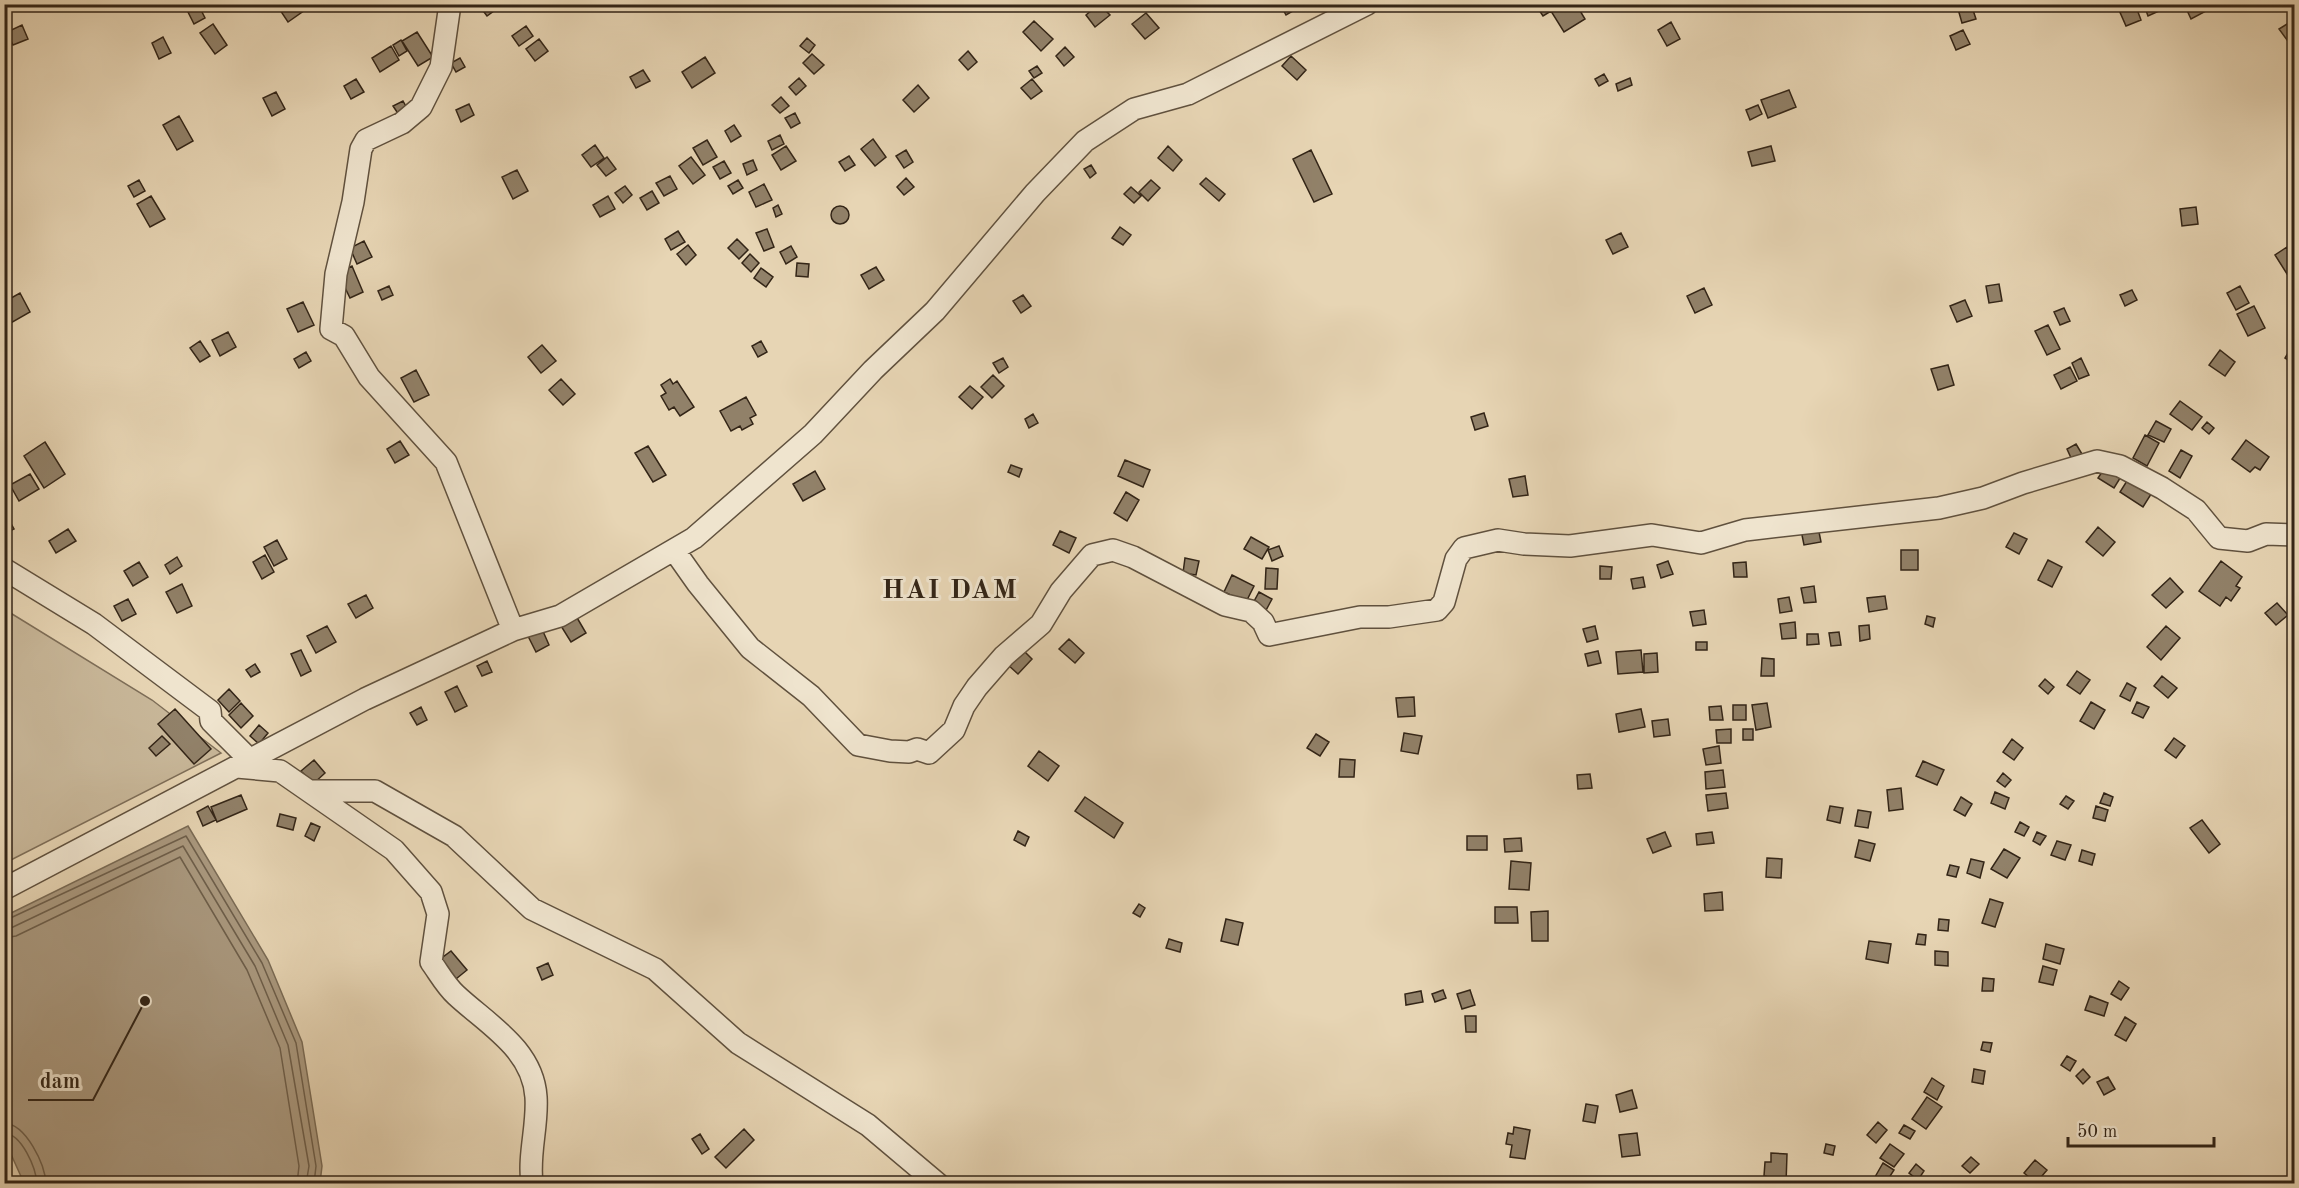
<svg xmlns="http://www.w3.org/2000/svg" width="2299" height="1188" font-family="'Old Standard TT',serif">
	<rect width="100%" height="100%" fill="#e7d5b4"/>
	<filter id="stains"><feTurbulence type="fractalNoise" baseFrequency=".00333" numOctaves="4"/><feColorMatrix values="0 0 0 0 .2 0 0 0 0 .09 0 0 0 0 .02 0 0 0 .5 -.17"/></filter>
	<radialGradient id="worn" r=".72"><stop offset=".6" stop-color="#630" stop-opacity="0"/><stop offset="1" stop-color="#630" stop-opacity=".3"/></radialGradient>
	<!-- green -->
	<path fill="#c8b799" stroke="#7e6e58" stroke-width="1.5" d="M4,609L152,700L221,753L5,863Z"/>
	<!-- water -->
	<path fill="#aa997f" stroke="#7a6b55" stroke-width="1.5" d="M188,826L268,960L302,1042L322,1166L320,1183H24L5,1141V916Z"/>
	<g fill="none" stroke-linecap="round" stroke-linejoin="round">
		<!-- shore -->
		<path stroke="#6e5f4b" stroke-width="1.5" d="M4,921L186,836L262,963L296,1043L316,1166L314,1184
			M4,929L13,927L183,846L255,966L288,1045L309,1166L306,1184
			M4,938L16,936L180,857L247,970L280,1048L299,1166L297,1184
			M4,1123C26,1124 45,1164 46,1184
			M4,1133C22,1134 36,1168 37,1184"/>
	</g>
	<!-- building -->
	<path fill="#918169" stroke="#332517" stroke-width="1.5" d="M288,4H301L305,10L288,22L280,10Z
		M478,4H496L498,8L487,16Z
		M1099,4L1110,15L1095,27L1086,15Z
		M1280,4H1305L1286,15Z
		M1535,4H1576L1585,19L1564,32L1551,11L1543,16Z
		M1971,4L1976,19L1962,23L1958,9Z
		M2131,4H2135L2141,20L2126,26L2119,10Z
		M2159,4L2161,10L2148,16L2144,5Z
		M2187,4H2205L2208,10L2191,19L2185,6Z
		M199,6L205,18L194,24L188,12Z
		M1146,13L1159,28L1145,39L1132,24Z
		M1034,21L1053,39L1041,51L1023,32Z
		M1671,22L1680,39L1667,46L1658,30Z
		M213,24L227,45L215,54L200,33Z
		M2287,24L2294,34L2287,40L2279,29Z
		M22,25L28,39L13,45L7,32Z
		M526,26L533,36L519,46L512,36Z
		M1963,30L1970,44L1956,50L1950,36Z
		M417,32L433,57L418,66L402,41Z
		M163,37L171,53L159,59L152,43Z
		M807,38L815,45L809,53L800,46Z
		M539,39L548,51L535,61L526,49Z
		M401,40L407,51L399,56L393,45Z
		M391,46L399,60L380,72L372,58Z
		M1065,47L1074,57L1064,66L1056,56Z
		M968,51L977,62L968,70L959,60Z
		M812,54L824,65L814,74L803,63Z
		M1291,56L1306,70L1297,80L1282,66Z
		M705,57L715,73L692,88L682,72Z
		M460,58L465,67L456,72L451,63Z
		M1037,66L1042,73L1034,78L1029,71Z
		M643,70L650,81L636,88L630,77Z
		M1604,74L1608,81L1599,86L1595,79Z
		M799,78L806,86L796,95L789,87Z
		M1630,78L1632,85L1618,91L1616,84Z
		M356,79L364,92L351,99L344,86Z
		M1032,79L1042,91L1031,99L1021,88Z
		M918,85L929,98L914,112L903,100Z
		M1789,90L1796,107L1768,118L1761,100Z
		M276,92L285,109L272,116L263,98Z
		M781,97L789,106L780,113L772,105Z
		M403,101L408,110L399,115L393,106Z
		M469,104L474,115L461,122L456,110Z
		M1758,105L1762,114L1750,120L1746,110Z
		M795,113L800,123L791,128L785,118Z
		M179,116L193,141L177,150L163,125Z
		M734,125L741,136L731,142L725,131Z
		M780,135L784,144L772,150L768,141Z
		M873,139L886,157L875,166L861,149Z
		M707,140L717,157L703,165L693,148Z
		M595,145L604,158L591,167L582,155Z
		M786,146L796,161L781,170L772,155Z
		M1168,146L1182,160L1173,171L1158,158Z
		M1771,146L1775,161L1752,166L1748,152Z
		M906,150L913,162L904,168L896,156Z
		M1311,150L1332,194L1314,202L1293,159Z
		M849,156L855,165L845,171L839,162Z
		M607,157L616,169L606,176L597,165Z
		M691,157L705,175L693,184L679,166Z
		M753,160L757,170L747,175L743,164Z
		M724,161L731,173L720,179L713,167Z
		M1091,165L1096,173L1090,178L1084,169Z
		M517,170L528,191L513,199L502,177Z
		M670,176L677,189L664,196L656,183Z
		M906,178L914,187L904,195L897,187Z
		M1206,178L1225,194L1219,201L1200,184Z
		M139,180L145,191L134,197L128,186Z
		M738,180L743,188L733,194L728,186Z
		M1151,180L1160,188L1148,201L1139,192Z
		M764,184L772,200L756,207L749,192Z
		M625,186L632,195L623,203L615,193Z
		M1131,187L1141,196L1134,203L1124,194Z
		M652,191L659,203L647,210L640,198Z
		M151,196L165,219L150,227L137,204Z
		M608,196L615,209L600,217L593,205Z
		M778,205L782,214L776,217L773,208Z
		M831 215a9 9 0 1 1 18 0a9 9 0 1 1-18 0Z
		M2196,207L2198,224L2182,226L2180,209Z
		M1120,227L1131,235L1123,245L1112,238Z
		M767,229L774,247L764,251L756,233Z
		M678,231L685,242L671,250L665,239Z
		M1621,233L1628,247L1613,254L1606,240Z
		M737,239L748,250L739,259L728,248Z
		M364,241L372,257L357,264L350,248Z
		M688,245L696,255L686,265L677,254Z
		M791,246L797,257L786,264L780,252Z
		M2287,247L2294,259V269L2287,274L2275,255Z
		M750,254L759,263L751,272L742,263Z
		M797,263L809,264L808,277L796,276Z
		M352,266L363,292L350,298L338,273Z
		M876,267L884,280L869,289L861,275Z
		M761,268L773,277L766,287L754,278Z
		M1999,284L2002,301L1989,303L1986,286Z
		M389,286L393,295L382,300L378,291Z
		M2240,286L2249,303L2236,310L2227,293Z
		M1704,288L1712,305L1695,313L1687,296Z
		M2132,290L2137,300L2125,306L2120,295Z
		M20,293L30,312L9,324L4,315V302Z
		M1023,295L1031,306L1021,313L1013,301Z
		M1965,300L1972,316L1957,322L1950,306Z
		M303,302L314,325L298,332L287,309Z
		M2254,306L2265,328L2248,336L2237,314Z
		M2064,308L2070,321L2060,325L2054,312Z
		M2048,325L2060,349L2047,355L2035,331Z
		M228,332L236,347L220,356L212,340Z
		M200,341L210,356L200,362L190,348Z
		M761,341L767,352L758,357L752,346Z
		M2294,343V364L2285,358Z
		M542,345L556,361L541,373L528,357Z
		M2220,350L2235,362L2225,376L2209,365Z
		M306,352L311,361L299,368L294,359Z
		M1003,358L1008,367L999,373L993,363Z
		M2081,358L2089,375L2079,379L2072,363Z
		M1948,365L1954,385L1938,390L1931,369Z
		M2070,367L2077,381L2061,389L2054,375Z
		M416,370L429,395L414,402L401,378Z
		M993,375L1004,386L992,398L981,387Z
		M561,379L575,394L563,405L549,390Z
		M670,379L673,384L677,381L694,407L680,416L674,407L669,410L661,396L666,393L661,385Z
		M970,386L983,397L972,409L959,397Z
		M746,397L756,415L750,418L753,424L742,430L740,426L731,431L720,411Z
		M2180,401L2202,417L2192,430L2170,414Z
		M1484,413L1488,426L1475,430L1471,417Z
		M1033,414L1038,423L1029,428L1025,419Z
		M2156,421L2171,429L2164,442L2148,435Z
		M2207,422L2214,428L2209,434L2202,428Z
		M2145,435L2159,443L2147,466L2133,458Z
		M2246,440L2269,457L2260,470L2255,467L2250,472L2232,459Z
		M400,441L409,455L395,463L387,449Z
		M45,442L65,474L44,488L24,456Z
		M2076,444L2082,454L2072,460L2067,449Z
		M648,446L666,475L653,482L635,453Z
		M2181,450L2192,456L2180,478L2169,471Z
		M1125,460L1150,470L1143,487L1118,476Z
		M1011,465L1022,469L1019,477L1008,472Z
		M2106,466L2122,475L2114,488L2098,478Z
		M815,471L825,489L803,501L793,484Z
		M30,474L39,489L19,501L10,485Z
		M1525,476L1528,495L1513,497L1509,479Z
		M2130,476L2153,491L2143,507L2120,492Z
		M1126,492L1139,500L1127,521L1114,513Z
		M9,520L14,529L4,534V523Z
		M1818,527L1821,542L1804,545L1801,530Z
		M2098,527L2115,542L2103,556L2086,542Z
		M68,529L76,541L56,553L49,541Z
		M1060,531L1076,538L1069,553L1053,545Z
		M2014,533L2027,539L2019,554L2006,547Z
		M1251,537L1269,547L1262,559L1244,549Z
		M277,540L287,559L274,566L264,547Z
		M1279,546L1283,556L1272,561L1268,550Z
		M1901,550H1918V570H1901Z
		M265,555L274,572L262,579L253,562Z
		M177,557L182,566L170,574L165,565Z
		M1185,558L1199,561L1196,575L1183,573Z
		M2048,560L2062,567L2052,587L2038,580Z
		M1668,561L1673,574L1661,578L1657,565Z
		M2221,561L2242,577L2236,586L2240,588L2231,601L2226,597L2220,606L2199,591Z
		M139,562L148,577L133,586L124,571Z
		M1746,562L1747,577H1734L1733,563Z
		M1600,566L1612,567L1611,579H1600Z
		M1266,568L1278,569L1277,589H1265Z
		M1232,575L1254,586L1246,602L1224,592Z
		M1643,577L1645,587L1633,589L1631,579Z
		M2170,578L2183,592L2166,608L2152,595Z
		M182,584L192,606L177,613L166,592Z
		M1814,586L1816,602L1804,603L1801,588Z
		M1259,592L1272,599L1264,614L1251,607Z
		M366,595L373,608L356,618L348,604Z
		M1885,596L1887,609L1869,612L1867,598Z
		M1789,597L1792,611L1780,613L1778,599Z
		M128,599L136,614L122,621L114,606Z
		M2277,603L2288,615L2276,625L2265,613Z
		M1704,610L1706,624L1693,626L1690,612Z
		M576,616L586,633L571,642L561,626Z
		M1927,616L1935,618L1933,627L1925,624Z
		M1795,622L1796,638L1782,639L1780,624Z
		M1869,625L1870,639L1860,641L1859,626Z
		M327,626L336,642L316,653L307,636Z
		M1595,626L1598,639L1587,642L1583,629Z
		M2166,626L2180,638L2161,660L2147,647Z
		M542,629L549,645L536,652L528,636Z
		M1839,632L1841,645L1831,646L1829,633Z
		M1807,634H1818L1819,644L1807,645Z
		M1069,639L1084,653L1075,663L1059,649Z
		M1696,642H1707V650H1696Z
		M1021,648L1032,659L1018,674L1006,663Z
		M301,650L311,671L301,676L291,654Z
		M1641,650L1643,672L1618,674L1616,652Z
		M1598,651L1601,663L1588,666L1585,654Z
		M1657,653L1658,672L1644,673V654Z
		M1762,658L1774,659V676H1761Z
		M487,661L492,672L482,676L477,666Z
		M255,664L260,672L251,677L246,670Z
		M2077,671L2090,680L2080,694L2067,685Z
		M2162,676L2177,688L2168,698L2154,686Z
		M2045,679L2054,687L2048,694L2039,686Z
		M2127,683L2136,688L2130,701L2120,696Z
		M457,686L467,706L455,712L445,692Z
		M229,689L240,701L229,712L218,700Z
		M1414,697L1415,716L1398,717L1396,698Z
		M2091,702L2105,710L2094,729L2080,721Z
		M2137,702L2149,707L2143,718L2132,713Z
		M241,703L253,716L241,728L229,715Z
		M1767,703L1771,727L1756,730L1752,705Z
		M1733,705H1746V720H1733Z
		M1721,706L1723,720H1710L1709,707Z
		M421,707L427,720L417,725L410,713Z
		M175,709L211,749L194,764L158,724Z
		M1641,709L1645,727L1619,732L1616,714Z
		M1668,719L1670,735L1654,737L1652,721Z
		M259,725L268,733L259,744L250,736Z
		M1731,729V743H1717L1716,730Z
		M1743,729H1753V740H1743Z
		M1404,733L1422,736L1418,754L1401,751Z
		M1316,734L1329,742L1320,756L1307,748Z
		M162,736L170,744L156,756L149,748Z
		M2174,738L2185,746L2176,758L2165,750Z
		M2012,739L2023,748L2014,760L2003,752Z
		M1719,746L1721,763L1706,765L1703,749Z
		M1039,751L1059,766L1048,781L1028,766Z
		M1340,759L1355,760L1354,777H1339Z
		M314,760L325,773L313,784L301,771Z
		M1923,761L1944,770L1937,785L1916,776Z
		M1723,770L1725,787L1706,789L1705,772Z
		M2003,773L2011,780L2005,787L1997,781Z
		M1590,774L1592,788L1578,789L1577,775Z
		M1901,788L1903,809L1889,811L1887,790Z
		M1995,792L2009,798L2005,809L1991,803Z
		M1726,793L1728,808L1708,811L1706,795Z
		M2104,793L2113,797L2110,806L2100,803Z
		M241,795L247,809L217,822L211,807Z
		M2066,796L2074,801L2068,809L2060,804Z
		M1085,797L1123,823L1114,838L1075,811Z
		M1961,797L1972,804L1965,816L1954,810Z
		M208,806L216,820L203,826L197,812Z
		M1830,806L1843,808L1840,823L1827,820Z
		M2096,806L2108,810L2105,821L2093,818Z
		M1858,810L1871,812L1868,828L1855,826Z
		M280,814L296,818L293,830L277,826Z
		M2202,820L2220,844L2209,853L2190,828Z
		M2020,822L2029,827L2024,836L2015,832Z
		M311,823L320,827L314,841L305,836Z
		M1018,831L1029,837L1025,846L1014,840Z
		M1665,832L1671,846L1653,853L1647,839Z
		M1712,832L1714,843L1697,845L1696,834Z
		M2037,832L2046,836L2040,845L2033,841Z
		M1467,836H1487V850H1467Z
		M1521,838L1522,851L1505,852L1504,839Z
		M1859,840L1875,844L1870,861L1855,857Z
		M2057,841L2071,845L2065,860L2051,855Z
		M2004,849L2020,858L2007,878L1991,869Z
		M2082,850L2095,854L2092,865L2079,861Z
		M1767,858L1782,859L1781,878L1766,877Z
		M1971,859L1984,862L1980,878L1967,873Z
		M1511,861L1531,863L1529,890L1509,889Z
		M1950,865L1959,867L1956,877L1947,875Z
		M1722,892L1723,910L1705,911L1704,894Z
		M1990,899L2003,903L1995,927L1982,923Z
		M1139,904L1145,908L1140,917L1133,913Z
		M1495,907H1517L1518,923H1495Z
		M1548,911V941H1532L1531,912Z
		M1226,919L1243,923L1238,945L1221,941Z
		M1939,919L1949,920L1948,931L1938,930Z
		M1918,934L1926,935L1925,945L1916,944Z
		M1169,939L1182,943L1180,952L1166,948Z
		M1869,941L1891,944L1888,963L1866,959Z
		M2046,944L2064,949L2060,964L2043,959Z
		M451,951L467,970L451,983L435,963Z
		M1935,951L1948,952V966L1935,965Z
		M548,963L553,975L542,980L537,968Z
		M2043,966L2057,970L2053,985L2039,982Z
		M1983,978L1994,979L1993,991H1982Z
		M2119,981L2129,988L2121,1000L2111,994Z
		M1443,990L1446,998L1435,1002L1432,994Z
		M1470,990L1475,1005L1462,1009L1457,994Z
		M1421,991L1423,1002L1406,1005L1405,994Z
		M2090,996L2108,1003L2104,1016L2085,1010Z
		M1465,1016H1476V1032H1466Z
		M2125,1017L2136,1024L2126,1041L2115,1035Z
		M1983,1042L1992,1043L1990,1052L1981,1050Z
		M2067,1056L2076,1061L2070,1071L2061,1065Z
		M1974,1069L1985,1071L1983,1084L1972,1082Z
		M2083,1069L2090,1077L2083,1084L2076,1076Z
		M2108,1077L2115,1089L2104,1095L2097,1082Z
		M1932,1078L1944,1086L1937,1100L1924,1092Z
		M1632,1090L1637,1108L1620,1112L1616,1095Z
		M1927,1097L1942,1107L1926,1129L1912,1119Z
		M1586,1104L1598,1106L1595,1123L1583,1121Z
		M1878,1122L1887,1130L1876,1143L1867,1135Z
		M1904,1125L1915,1131L1910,1139L1899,1133Z
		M1514,1127L1530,1130L1525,1159L1510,1157L1512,1145L1506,1144L1508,1133L1513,1134Z
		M744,1129L754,1140L726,1168L715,1157Z
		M1637,1133L1640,1155L1622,1157L1619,1135Z
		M700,1134L709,1149L702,1154L692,1139Z
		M1826,1144L1835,1146L1833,1155L1824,1153Z
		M1890,1144L1904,1154L1894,1167L1880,1158Z
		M1771,1153L1787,1154L1786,1184H1769V1177L1764,1176L1765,1162H1771Z
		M1971,1157L1979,1164L1970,1173L1962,1166Z
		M2035,1160L2047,1170L2036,1183L2024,1173Z
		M1883,1163L1894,1170L1885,1184L1875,1177Z
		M1916,1164L1924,1171L1918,1180L1909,1173Z"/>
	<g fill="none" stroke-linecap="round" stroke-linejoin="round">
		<defs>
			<path id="street" d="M450,4L441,67L421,107L402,123L366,140L361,149L353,202L336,274L331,329L344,336L369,377L446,462L513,630
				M674,550L698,584L750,648L811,696L858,745L890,751L909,752L917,749L929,753L954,730L964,706L977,687L1004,656L1041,624L1061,591L1092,555L1113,550L1133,557L1225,605L1251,611L1263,622L1269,635L1360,617H1389L1437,610L1444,602L1456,559L1464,548L1498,540L1524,544L1570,546L1652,535L1701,543L1745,530L1939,508L1983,498L2023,483L2097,461L2120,466L2162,488L2196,510L2219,538L2248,541L2266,534L2294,535
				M4,569L94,624L210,711L211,721L250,760
				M237,767L280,771L394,850L431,892L438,914L431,962C439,973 446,986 456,995C487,1024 533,1049 536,1097C538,1126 528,1154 532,1184
				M310,791H375L454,836L532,909L655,969L738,1043L868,1125L938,1184
				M4,889L365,699L513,630L560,616L694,538L813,434L873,370L935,311L1035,193L1085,141L1134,109L1188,94L1367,4"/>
		</defs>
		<!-- street casing -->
		<use href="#street" stroke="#60513e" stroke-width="24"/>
		<!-- street -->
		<use href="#street" stroke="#efe4ce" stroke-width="21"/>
	</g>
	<g text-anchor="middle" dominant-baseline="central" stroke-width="6" stroke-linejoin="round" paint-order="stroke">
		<!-- district labels -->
		<g font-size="27" font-weight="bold" letter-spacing="1.5" fill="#332517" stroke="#efe4ce">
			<text x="950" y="590">HAI DAM</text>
		</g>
	</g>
	<!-- callouts -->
	<path fill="none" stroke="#332517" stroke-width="2" d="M145 1001L93 1100H28"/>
	<circle fill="#332517" stroke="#efe4ce" stroke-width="2" cx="145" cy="1001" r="6"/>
	<g font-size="22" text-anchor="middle" font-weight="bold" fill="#332517" stroke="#efe4ce" stroke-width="6" stroke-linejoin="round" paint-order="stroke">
		<text x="60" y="1088">dam</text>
	</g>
	<!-- margin -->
	<rect width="2299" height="1188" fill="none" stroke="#e7d5b4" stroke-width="24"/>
	<rect x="6" y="6" width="2287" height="1176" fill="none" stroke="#332517" stroke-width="3"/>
	<rect x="12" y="12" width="2275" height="1164" fill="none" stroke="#332517" stroke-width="1.5"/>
	<!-- scale -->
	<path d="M2068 1137v9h146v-9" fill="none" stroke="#332517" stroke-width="3"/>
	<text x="2077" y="1137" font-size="18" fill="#332517" stroke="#efe4ce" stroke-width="4.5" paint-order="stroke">50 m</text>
	<rect width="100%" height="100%" filter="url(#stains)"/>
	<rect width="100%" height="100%" fill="url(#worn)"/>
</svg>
